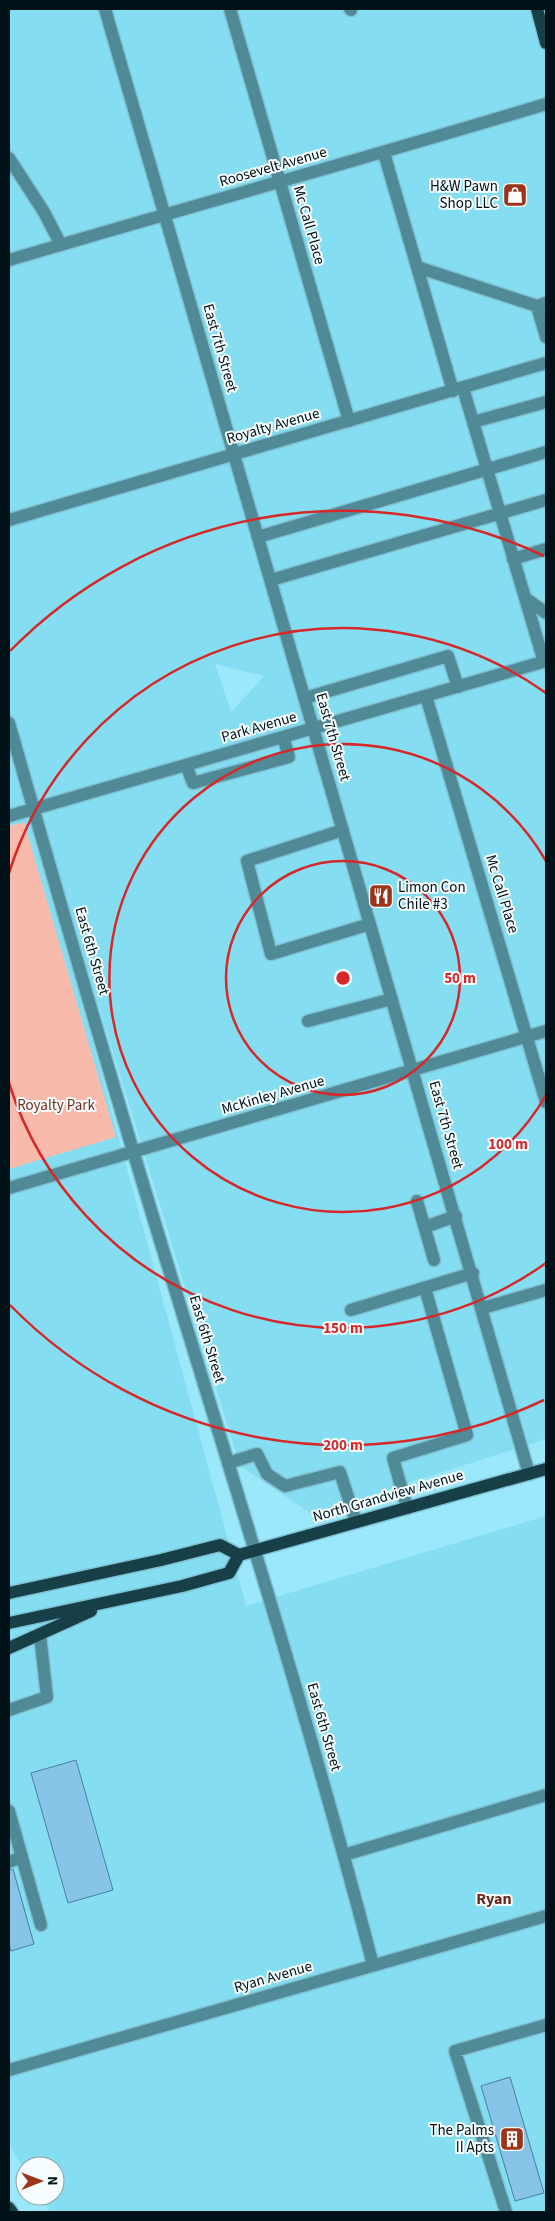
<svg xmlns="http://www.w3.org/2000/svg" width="555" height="2221" font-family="'Source Sans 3',sans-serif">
	<rect width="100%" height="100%" fill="#9be8fb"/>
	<!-- built -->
	<path fill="#85ddf2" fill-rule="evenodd" d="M9,9H546V1439L312,1514L240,1466L9,713ZM215,664L264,676L231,712Z
		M9,735L246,1606L546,1516V2212H50L41,2196H55V2166H25V2171L9,2144Z"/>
	<!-- green -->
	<path fill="#f8baab" d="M24,822L116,1137L9,1169V826Z"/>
	<!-- building -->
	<path fill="#87c4e7" stroke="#4580a1" d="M76,1760L113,1890L68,1903L31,1773Z
		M13,1869L34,1944L11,1951L9,1944V1870Z
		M510,2077L544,2193L515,2201L481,2086Z"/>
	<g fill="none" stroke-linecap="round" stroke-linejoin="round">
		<defs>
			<path id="minor" d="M105,9L529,1474
				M230,9L349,421
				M350,9L351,10
				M384,153L453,391
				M9,158L44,212L61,245
				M9,260C188,207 367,158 546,104
				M417,267L537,306L546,303
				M537,306L546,337
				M463,388L544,662
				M473,422L546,402
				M9,520L546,363
				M258,537L546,452
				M513,559L546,549
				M271,580L546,500
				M525,598L546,613
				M426,696L546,1102
				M305,698L448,656L458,687
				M9,723C50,867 91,1011 134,1154C215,1424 302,1692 373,1965
				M186,765L193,783L289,757L283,737
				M9,816L546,661
				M343,830L247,861L271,954L370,924
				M308,1021L392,999
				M9,1188L546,1031
				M417,1201L434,1260
				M425,1227L456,1216
				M483,1308L546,1290
				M351,1310L473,1273
				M228,1463L257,1454L267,1474L285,1486L340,1472L356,1522
				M407,1508L393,1458L467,1435L425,1288
				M9,1710L47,1697L40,1635
				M9,1811L41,1925
				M344,1855L546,1795
				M9,1862L22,1857
				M9,2070L546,1916
				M506,2212L455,2051L546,2025"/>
			<path id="major" d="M537,9L546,43
				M9,1593L161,1560L220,1545L239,1555
				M9,1623L182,1586L229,1573L239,1555L546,1469
				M9,1648L91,1611
				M9,2208L12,2212"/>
		</defs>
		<!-- minor casing -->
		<use href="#minor" stroke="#7fc1d2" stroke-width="15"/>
		<!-- major casing -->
		<use href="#major" stroke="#7fc1d2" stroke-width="15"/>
		<!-- minor -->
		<use href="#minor" stroke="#518a97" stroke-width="12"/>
		<!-- major -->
		<use href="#major" stroke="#163f48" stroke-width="12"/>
	</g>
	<!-- distance rings -->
	<g fill="none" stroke="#d62828" stroke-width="2.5">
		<circle cx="343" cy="978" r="117"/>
		<path d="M546 1095A234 234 0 1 1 546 861"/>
		<path d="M546 1263A350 350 0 0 1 9 1083M9 873A350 350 0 0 1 546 693"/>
		<path d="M544 1400A467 467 0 0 1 10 1305M10 651A467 467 0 0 1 544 556"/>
	</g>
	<!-- icons -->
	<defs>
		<symbol id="shop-square" viewBox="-11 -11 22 22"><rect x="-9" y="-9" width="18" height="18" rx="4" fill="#9c341a" stroke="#f5fdfe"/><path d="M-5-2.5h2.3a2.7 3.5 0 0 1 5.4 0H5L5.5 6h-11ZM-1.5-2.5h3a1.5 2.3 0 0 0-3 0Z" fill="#fff"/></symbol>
		<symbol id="restaurant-square" viewBox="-11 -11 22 22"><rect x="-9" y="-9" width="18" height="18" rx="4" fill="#9c341a" stroke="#f5fdfe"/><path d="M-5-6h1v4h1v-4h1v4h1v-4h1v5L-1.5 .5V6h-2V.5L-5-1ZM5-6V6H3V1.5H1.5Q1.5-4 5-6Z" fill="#fff"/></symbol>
		<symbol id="building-square" viewBox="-11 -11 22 22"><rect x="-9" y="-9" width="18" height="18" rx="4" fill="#9c341a" stroke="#f5fdfe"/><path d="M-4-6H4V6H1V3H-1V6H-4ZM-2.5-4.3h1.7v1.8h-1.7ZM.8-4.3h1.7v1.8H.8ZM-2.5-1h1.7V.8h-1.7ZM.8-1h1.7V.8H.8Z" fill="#fff"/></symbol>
	</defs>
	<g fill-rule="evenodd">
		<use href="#shop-square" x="501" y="181" width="28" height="28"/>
		<use href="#restaurant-square" x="367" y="882" width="28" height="28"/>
		<use href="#building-square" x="498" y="2125" width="28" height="28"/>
	</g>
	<g text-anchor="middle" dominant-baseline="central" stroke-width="4" stroke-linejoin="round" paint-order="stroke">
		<!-- street labels -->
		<g font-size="15" fill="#001217" stroke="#f5fdfe">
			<text transform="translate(273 167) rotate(-16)">Roosevelt Avenue</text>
			<text transform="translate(309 225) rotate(74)">Mc Call Place</text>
			<text transform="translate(220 348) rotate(74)">East 7th Street</text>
			<text transform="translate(273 426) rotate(-16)">Royalty Avenue</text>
			<text transform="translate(259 727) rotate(-16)">Park Avenue</text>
			<text transform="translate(333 737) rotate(74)">East 7th Street</text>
			<text transform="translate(502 894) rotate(73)">Mc Call Place</text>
			<text transform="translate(92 951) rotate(74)">East 6th Street</text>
			<text transform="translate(273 1095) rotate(-16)">McKinley Avenue</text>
			<text transform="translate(446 1125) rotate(74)">East 7th Street</text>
			<text transform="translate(207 1339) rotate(73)">East 6th Street</text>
			<text transform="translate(388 1496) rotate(-16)">North Grandview Avenue</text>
			<text transform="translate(324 1727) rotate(74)">East 6th Street</text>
			<text transform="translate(273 1977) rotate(-16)">Ryan Avenue</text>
		</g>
		<!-- poi labels -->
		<g font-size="15" fill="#001217" stroke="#f5fdfe" text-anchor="end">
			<text x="498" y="186">H&amp;W Pawn<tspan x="498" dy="17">Shop LLC</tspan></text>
			<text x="398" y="887" text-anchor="start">Limon Con<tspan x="398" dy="17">Chile #3</tspan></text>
			<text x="494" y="2130">The Palms<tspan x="494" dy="17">II Apts</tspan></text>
		</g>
		<!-- park labels -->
		<g font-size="15" fill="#782d1b" stroke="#f5fdfe">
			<text x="56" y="1105">Royalty Park</text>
		</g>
		<!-- neighbourhood labels -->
		<g font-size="16" font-weight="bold" fill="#6b2818" stroke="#f5fdfe">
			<text x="494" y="1899">Ryan</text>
		</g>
	</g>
	<circle cx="343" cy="978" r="8" fill="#d62828" stroke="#f5fdfe" stroke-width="2.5"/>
	<g font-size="15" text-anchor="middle" font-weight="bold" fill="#d62828" stroke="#f5fdfe" stroke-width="4" stroke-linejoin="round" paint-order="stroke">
		<text x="460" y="983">50 m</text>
		<text x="508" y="1149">100 m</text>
		<text x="343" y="1333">150 m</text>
		<text x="343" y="1450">200 m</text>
	</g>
	<!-- border -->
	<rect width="555" height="2221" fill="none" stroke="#001217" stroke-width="20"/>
	<!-- north arrow -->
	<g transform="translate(40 2181) rotate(89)"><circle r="24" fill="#f5fdfe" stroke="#939fa2"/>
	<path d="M0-4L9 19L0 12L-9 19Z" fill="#9c341a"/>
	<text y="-8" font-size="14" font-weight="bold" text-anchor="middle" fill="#001217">N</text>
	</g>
</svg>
